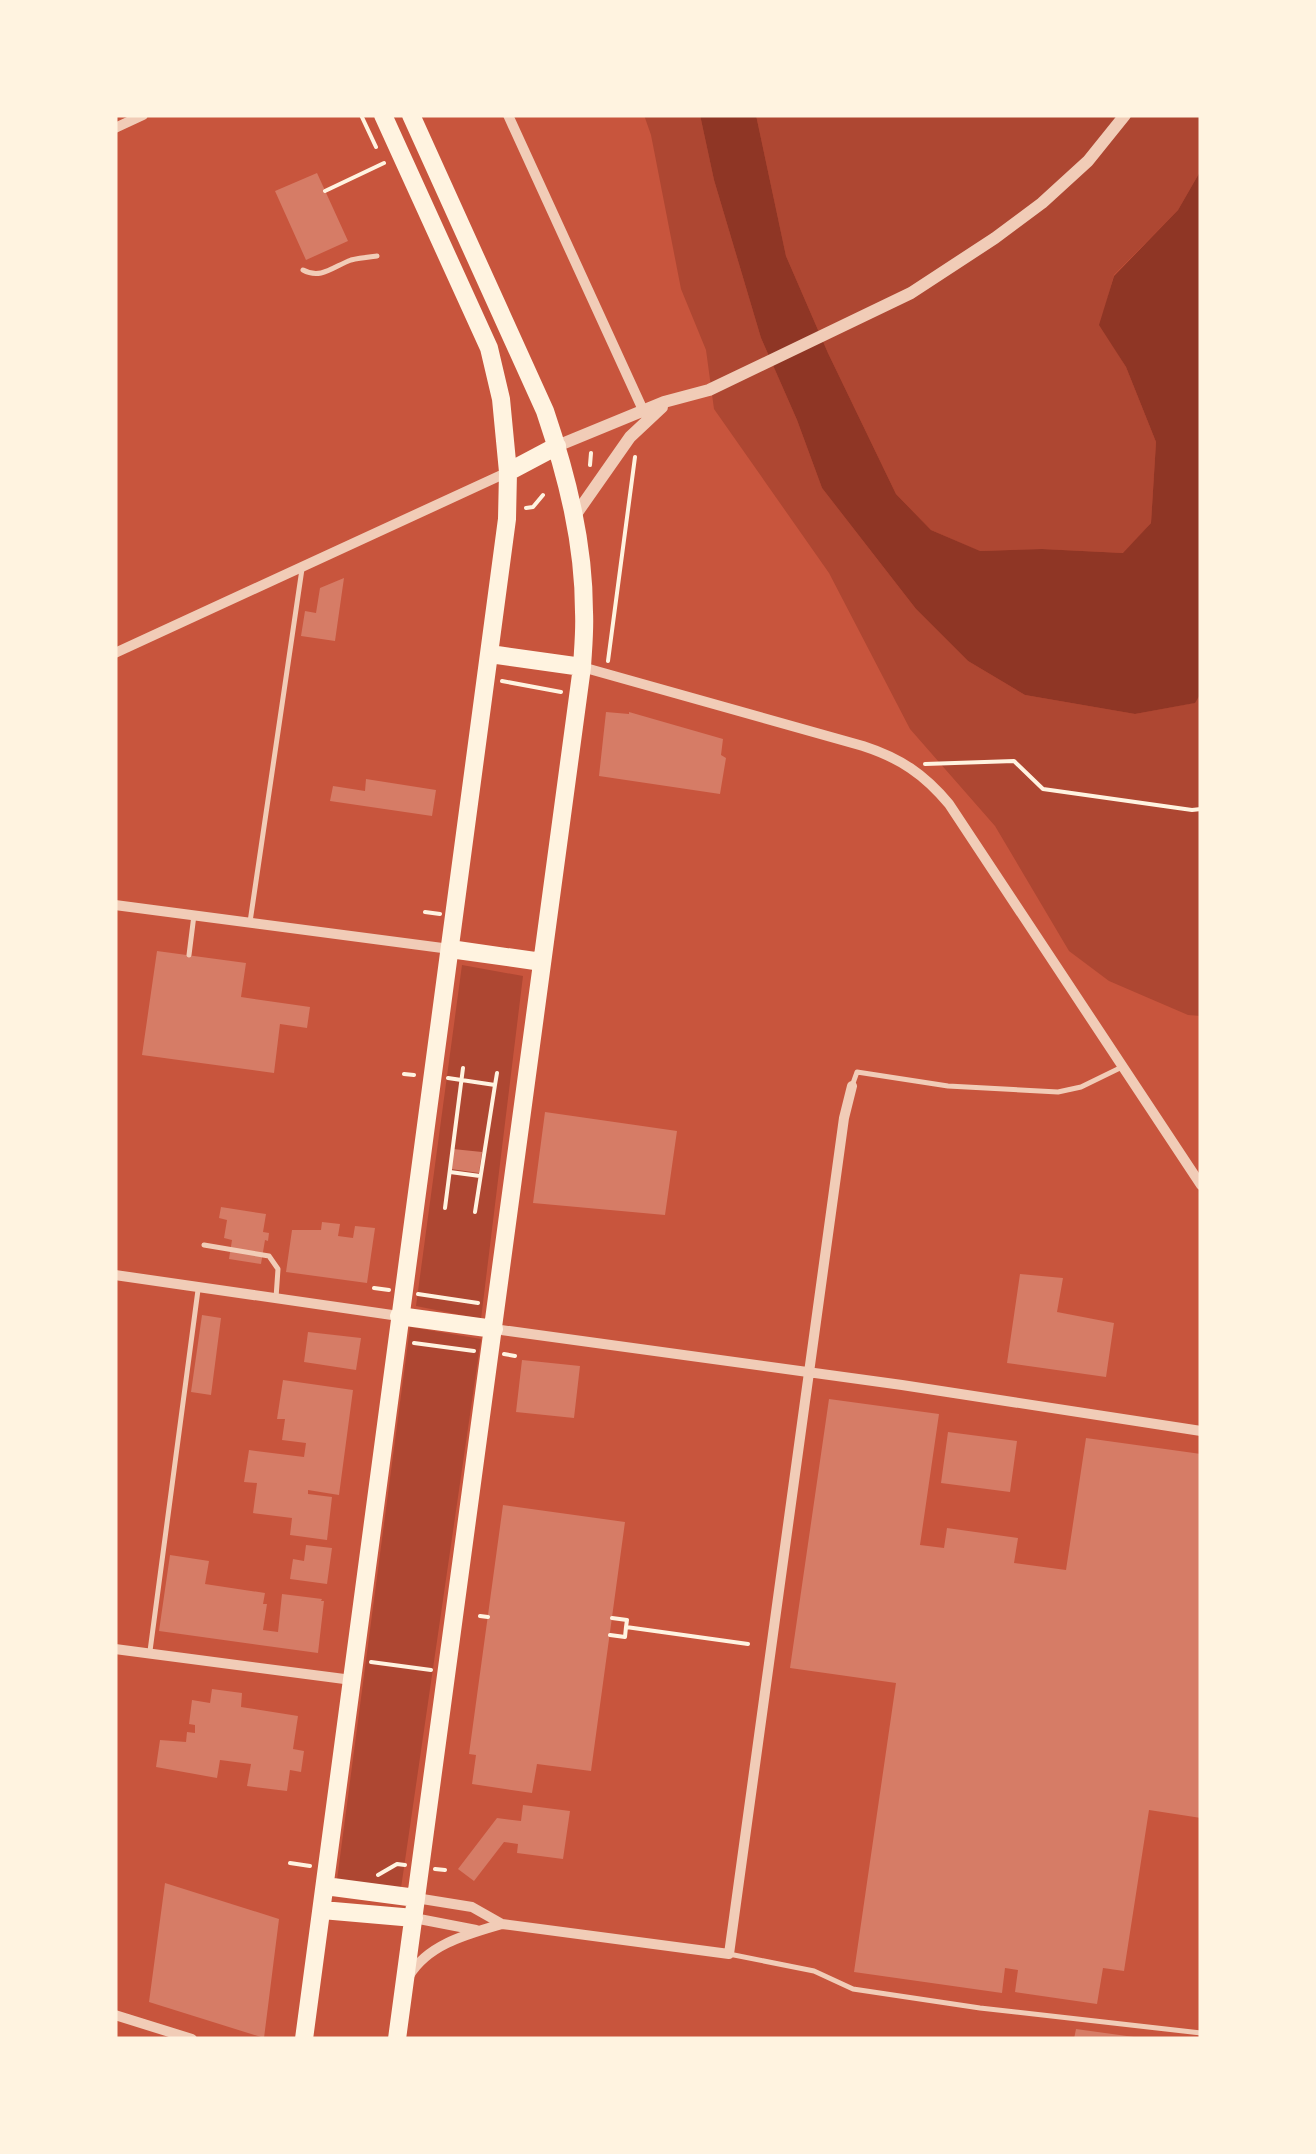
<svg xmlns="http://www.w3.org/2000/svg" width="1316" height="2154" font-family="'Noto Sans',sans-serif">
	<rect width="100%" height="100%" fill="#c8553d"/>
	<!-- green -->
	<path fill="#ae4732" d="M644,115H700L714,180L761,338L797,420L822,488L916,609L968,661L1025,695L1135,714L1194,703L1201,693V1016L1188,1015L1109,981L1069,951L995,826L910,729L829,573L714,409L706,350L681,289L651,135Z
		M756,115H1201V170L1178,210L1114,275L1100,325L1126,367L1156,442L1151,523L1124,553L1042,549L979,551L931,530L896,494L828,353L786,256Z
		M462,965L523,976L481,1319L416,1306Z
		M410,1327L481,1339L401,1888L337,1880Z"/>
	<!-- water -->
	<path fill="#8f3625" d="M700,115H756L786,256L828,353L896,494L931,530L980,551L1042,549L1123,553L1151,523L1156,442L1126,367L1099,325L1114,276L1178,210L1201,170V693L1195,703L1135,714L1025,695L968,661L916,609L822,488L797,420L761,338L714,180Z"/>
	<!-- building -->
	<path fill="#d67c66" d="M317,173L348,241L306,260L275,191Z
		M344,578L335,641L301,636L305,611L316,613L320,588Z
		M606,712L629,714V712L723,739L721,755L726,758L720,794L599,776Z
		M366,779L436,790L432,816L330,801L333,786L365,791Z
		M157,951L246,963L241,997L310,1007L307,1028L280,1024L274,1073L142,1055Z
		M545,1112L677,1131L665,1215L533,1203Z
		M453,1149L482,1152L479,1173L451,1169Z
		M221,1207L266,1214L263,1232L269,1233L268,1241L265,1240L261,1264L229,1259L232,1240L224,1238L227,1220L219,1218Z
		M322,1222L340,1224L338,1236L353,1238L355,1226L375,1228L367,1283L286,1272L292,1230H321Z
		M1020,1274L1063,1278L1057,1312L1114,1323L1106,1377L1007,1363Z
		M202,1315L221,1318L211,1395L191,1392Z
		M308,1332L361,1338L356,1370L304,1362Z
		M522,1360L580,1366L574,1418L516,1412Z
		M283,1380L353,1390L339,1495L308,1490V1494L332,1497L327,1540L290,1535L292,1518L253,1513L257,1483L244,1482L249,1450L304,1457L306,1443L282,1440L285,1419H277Z
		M829,1399L939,1414L920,1545L944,1548L947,1528L1018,1538L1014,1563L1066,1570L1086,1438L1201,1454V1818L1149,1810L1124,1971L1103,1968L1097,2004L1015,1992L1018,1970L1005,1968L1002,1993L854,1972L896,1683L790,1668Z
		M948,1432L1017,1441L1010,1492L941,1483Z
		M503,1505L625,1522L591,1771L537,1764L532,1793L472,1784L476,1755L469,1754Z
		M306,1545L332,1548L327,1584L290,1579L293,1559L304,1561Z
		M170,1555L209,1561L205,1584L265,1593L263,1604H267L263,1630L278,1632L282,1594L322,1599L321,1601H324L318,1653L159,1631Z
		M212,1689L242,1693L241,1707L298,1716L293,1749L304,1751L301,1772L290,1770L287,1791L247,1786L251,1764L220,1760L217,1778L156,1767L160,1740L186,1742L187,1732L195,1733V1725L189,1724L192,1700L210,1703Z
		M523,1805L570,1811L563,1859L517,1853L518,1844L504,1842L474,1881L458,1869L497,1818L521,1821Z
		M165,1883L279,1919L264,2038L149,2002Z
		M1076,2029L1134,2037V2039H1074Z"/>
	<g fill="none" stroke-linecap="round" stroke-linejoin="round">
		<!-- path -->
		<path stroke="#fff3e0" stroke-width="4" d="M361,115L376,147
			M325,191L384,163
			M590,465L591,453
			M526,508L533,507L543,495
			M608,661L635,457
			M502,681L561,692
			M925,764L1014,761L1043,789L1192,810L1201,809
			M425,912L440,914
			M404,1074L414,1075
			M448,1078L495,1085L497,1073
			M450,1172L480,1176
			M445,1208L463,1068
			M475,1212L495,1085
			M374,1288L389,1290
			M418,1294L478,1303
			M414,1343L474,1351
			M504,1354L515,1356
			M480,1616L488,1617
			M612,1618L627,1620L626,1627
			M610,1635L625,1637L626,1627L748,1644
			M371,1662L431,1670
			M290,1863L310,1866
			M435,1869L445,1870
			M378,1875L397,1864L405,1865"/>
		<!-- service -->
		<path stroke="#f1ccb7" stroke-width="5" d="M303,270C321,280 334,266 351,260C359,258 369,257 377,256
			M250,922L302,569
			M189,955L194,915
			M852,1086L857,1072L948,1086L1058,1092L1081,1087L1122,1067
			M204,1245L269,1256L278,1269L276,1298
			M150,1651L198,1290
			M729,1954L814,1971L853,1989L980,2008L1201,2033"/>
		<!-- minor -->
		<path stroke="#f1ccb7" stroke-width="10" d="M508,115L643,410
			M115,128L143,115
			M115,653L508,472
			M582,667L863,746C900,758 924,774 949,804L1201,1185
			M115,905L450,949
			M115,1275L399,1316
			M494,1329L902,1385L1201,1431
			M115,1649L352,1680
			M416,1898L472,1907L502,1924L729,1954L844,1118L852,1086
			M414,1918L476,1930
			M409,1976C428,1944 468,1934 502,1924
			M115,2015L192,2039"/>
		<!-- tertiary -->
		<path stroke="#f1ccb7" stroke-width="12" d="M557,446L664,402L709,390L911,293L995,238L1042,203L1088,161L1125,115
			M574,517L630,437L662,407"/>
		<!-- trunk -->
		<path stroke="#fff3e0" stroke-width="18" d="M508,472L557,446
			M490,654L582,667
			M450,949L542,962
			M399,1316L494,1329
			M325,1886L416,1898
			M322,1910L414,1918
			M304,2039L507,519L508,472L501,399L489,348L383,115
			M397,2039L582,667C583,649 585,630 584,612C584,543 567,476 545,411L411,115"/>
	</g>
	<!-- border -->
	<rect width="1316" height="2154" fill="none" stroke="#fff3e0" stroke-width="235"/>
</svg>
